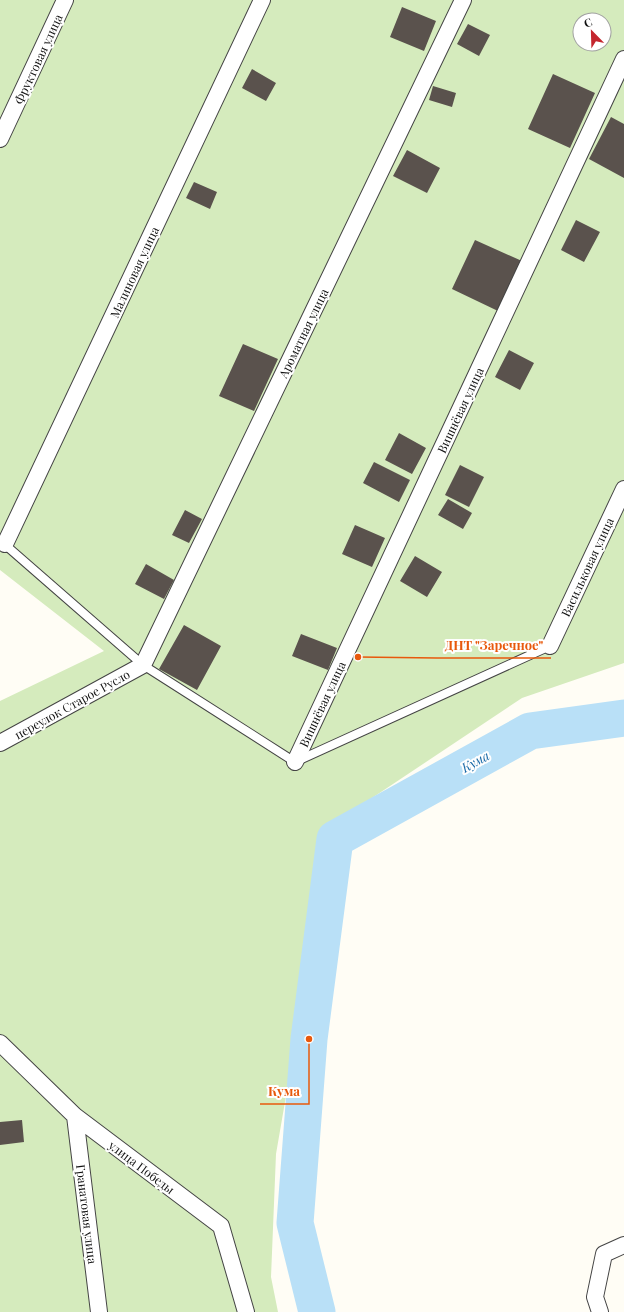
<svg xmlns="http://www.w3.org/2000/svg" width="624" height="1312" font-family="'Playfair Display',serif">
	<rect width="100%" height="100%" fill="#fffdf5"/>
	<!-- green -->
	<path fill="#d5ebbd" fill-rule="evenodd" d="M0,0H624V663L522,698L333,824L276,1154L271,1277L278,1312H0V701L104,651L0,570ZM580,20H604V44H580Z"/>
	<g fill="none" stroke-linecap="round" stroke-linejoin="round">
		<!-- river -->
		<path stroke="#b9e0f7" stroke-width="37" d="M317,1312L295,1223L309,1039L335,839L530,731L624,718"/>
	</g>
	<!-- building -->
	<path fill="#5a524d" d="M402,7L436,21L424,51L390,37Z
		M468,24L490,35L479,56L457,44Z
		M252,69L276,83L266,101L242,88Z
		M553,74L595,93L570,148L528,129Z
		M433,86L456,93L452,107L429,100Z
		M611,117L624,124V178L589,159Z
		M407,150L440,168L427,193L393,176Z
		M194,182L217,192L210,209L186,198Z
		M576,220L600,232L584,262L561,250Z
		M475,240L522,261L498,311L452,289Z
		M243,344L278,359L254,411L219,396Z
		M509,350L534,363L520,390L495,377Z
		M399,433L426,448L412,474L385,460Z
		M374,462L410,480L399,502L363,483Z
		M460,465L484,477L469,507L445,495Z
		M448,499L472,513L463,529L438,515Z
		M185,510L202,519L189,543L172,535Z
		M355,525L385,538L372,567L342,554Z
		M415,556L442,572L427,597L400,581Z
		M146,564L174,580L164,599L135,584Z
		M184,625L221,646L197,690L159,669Z
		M301,634L337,648L328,670L292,656Z
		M22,1120L24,1142L0,1145V1122Z"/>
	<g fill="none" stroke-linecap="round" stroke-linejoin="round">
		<defs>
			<path id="service" d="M2,542L143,665L295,762L550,646"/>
			<path id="minor" d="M0,139L65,0
				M5,544L262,0
				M550,646L624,489
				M0,743L143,665L463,0
				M295,762L624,59
				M0,1043L75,1116L221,1226L246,1312
				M75,1116L99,1312
				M600,1312L595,1297L604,1254L624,1245"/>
		</defs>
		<!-- service casing -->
		<use href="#service" stroke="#444" stroke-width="10"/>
		<!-- minor casing -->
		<use href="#minor" stroke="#444" stroke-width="18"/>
		<!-- service -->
		<use href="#service" stroke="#fff" stroke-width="8"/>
		<!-- minor -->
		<use href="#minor" stroke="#fff" stroke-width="16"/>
	</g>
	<g text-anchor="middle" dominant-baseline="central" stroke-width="4" stroke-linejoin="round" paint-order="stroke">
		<!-- street labels -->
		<g font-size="12" fill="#111" stroke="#fff">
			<text transform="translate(38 59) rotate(-65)">Фруктовая улица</text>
			<text transform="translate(134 272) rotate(-65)">Малиновая улица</text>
			<text transform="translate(303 333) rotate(-64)">Ароматная улица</text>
			<text transform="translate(460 410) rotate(-65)">Вишнёвая улица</text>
			<text transform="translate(587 567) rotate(-65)">Васильковая улица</text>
			<text transform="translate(72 704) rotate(-29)">переулок Старое Русло</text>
			<text transform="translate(322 704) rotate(-65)">Вишнёвая улица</text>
			<text transform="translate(142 1167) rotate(37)">улица Победы</text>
			<text transform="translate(87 1214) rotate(83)">Гранатовая улица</text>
		</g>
		<!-- water labels -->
		<g font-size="13" font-style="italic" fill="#1768a6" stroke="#fff">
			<text transform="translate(475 761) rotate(-29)">Кума</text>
		</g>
	</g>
	<!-- callouts -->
	<path fill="none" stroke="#e8590c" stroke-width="1.5" d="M358 657L437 658H551M309 1039L309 1104H260"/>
	<g fill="#e8590c" stroke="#fff" stroke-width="1.5">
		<circle cx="358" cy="657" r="4"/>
		<circle cx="309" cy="1039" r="4"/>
	</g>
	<g font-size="13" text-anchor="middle" font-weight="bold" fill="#e8590c" stroke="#fff" stroke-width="4" stroke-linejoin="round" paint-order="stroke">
		<text x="494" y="650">ДНТ "Заречное"</text>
		<text x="284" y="1096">Кума</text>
	</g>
	<!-- north arrow -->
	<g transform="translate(592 32) rotate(337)"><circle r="19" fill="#ffffff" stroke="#a0a0a0"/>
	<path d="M0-3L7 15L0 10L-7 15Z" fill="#c4262e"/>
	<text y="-6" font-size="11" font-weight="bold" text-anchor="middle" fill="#111111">С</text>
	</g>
</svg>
